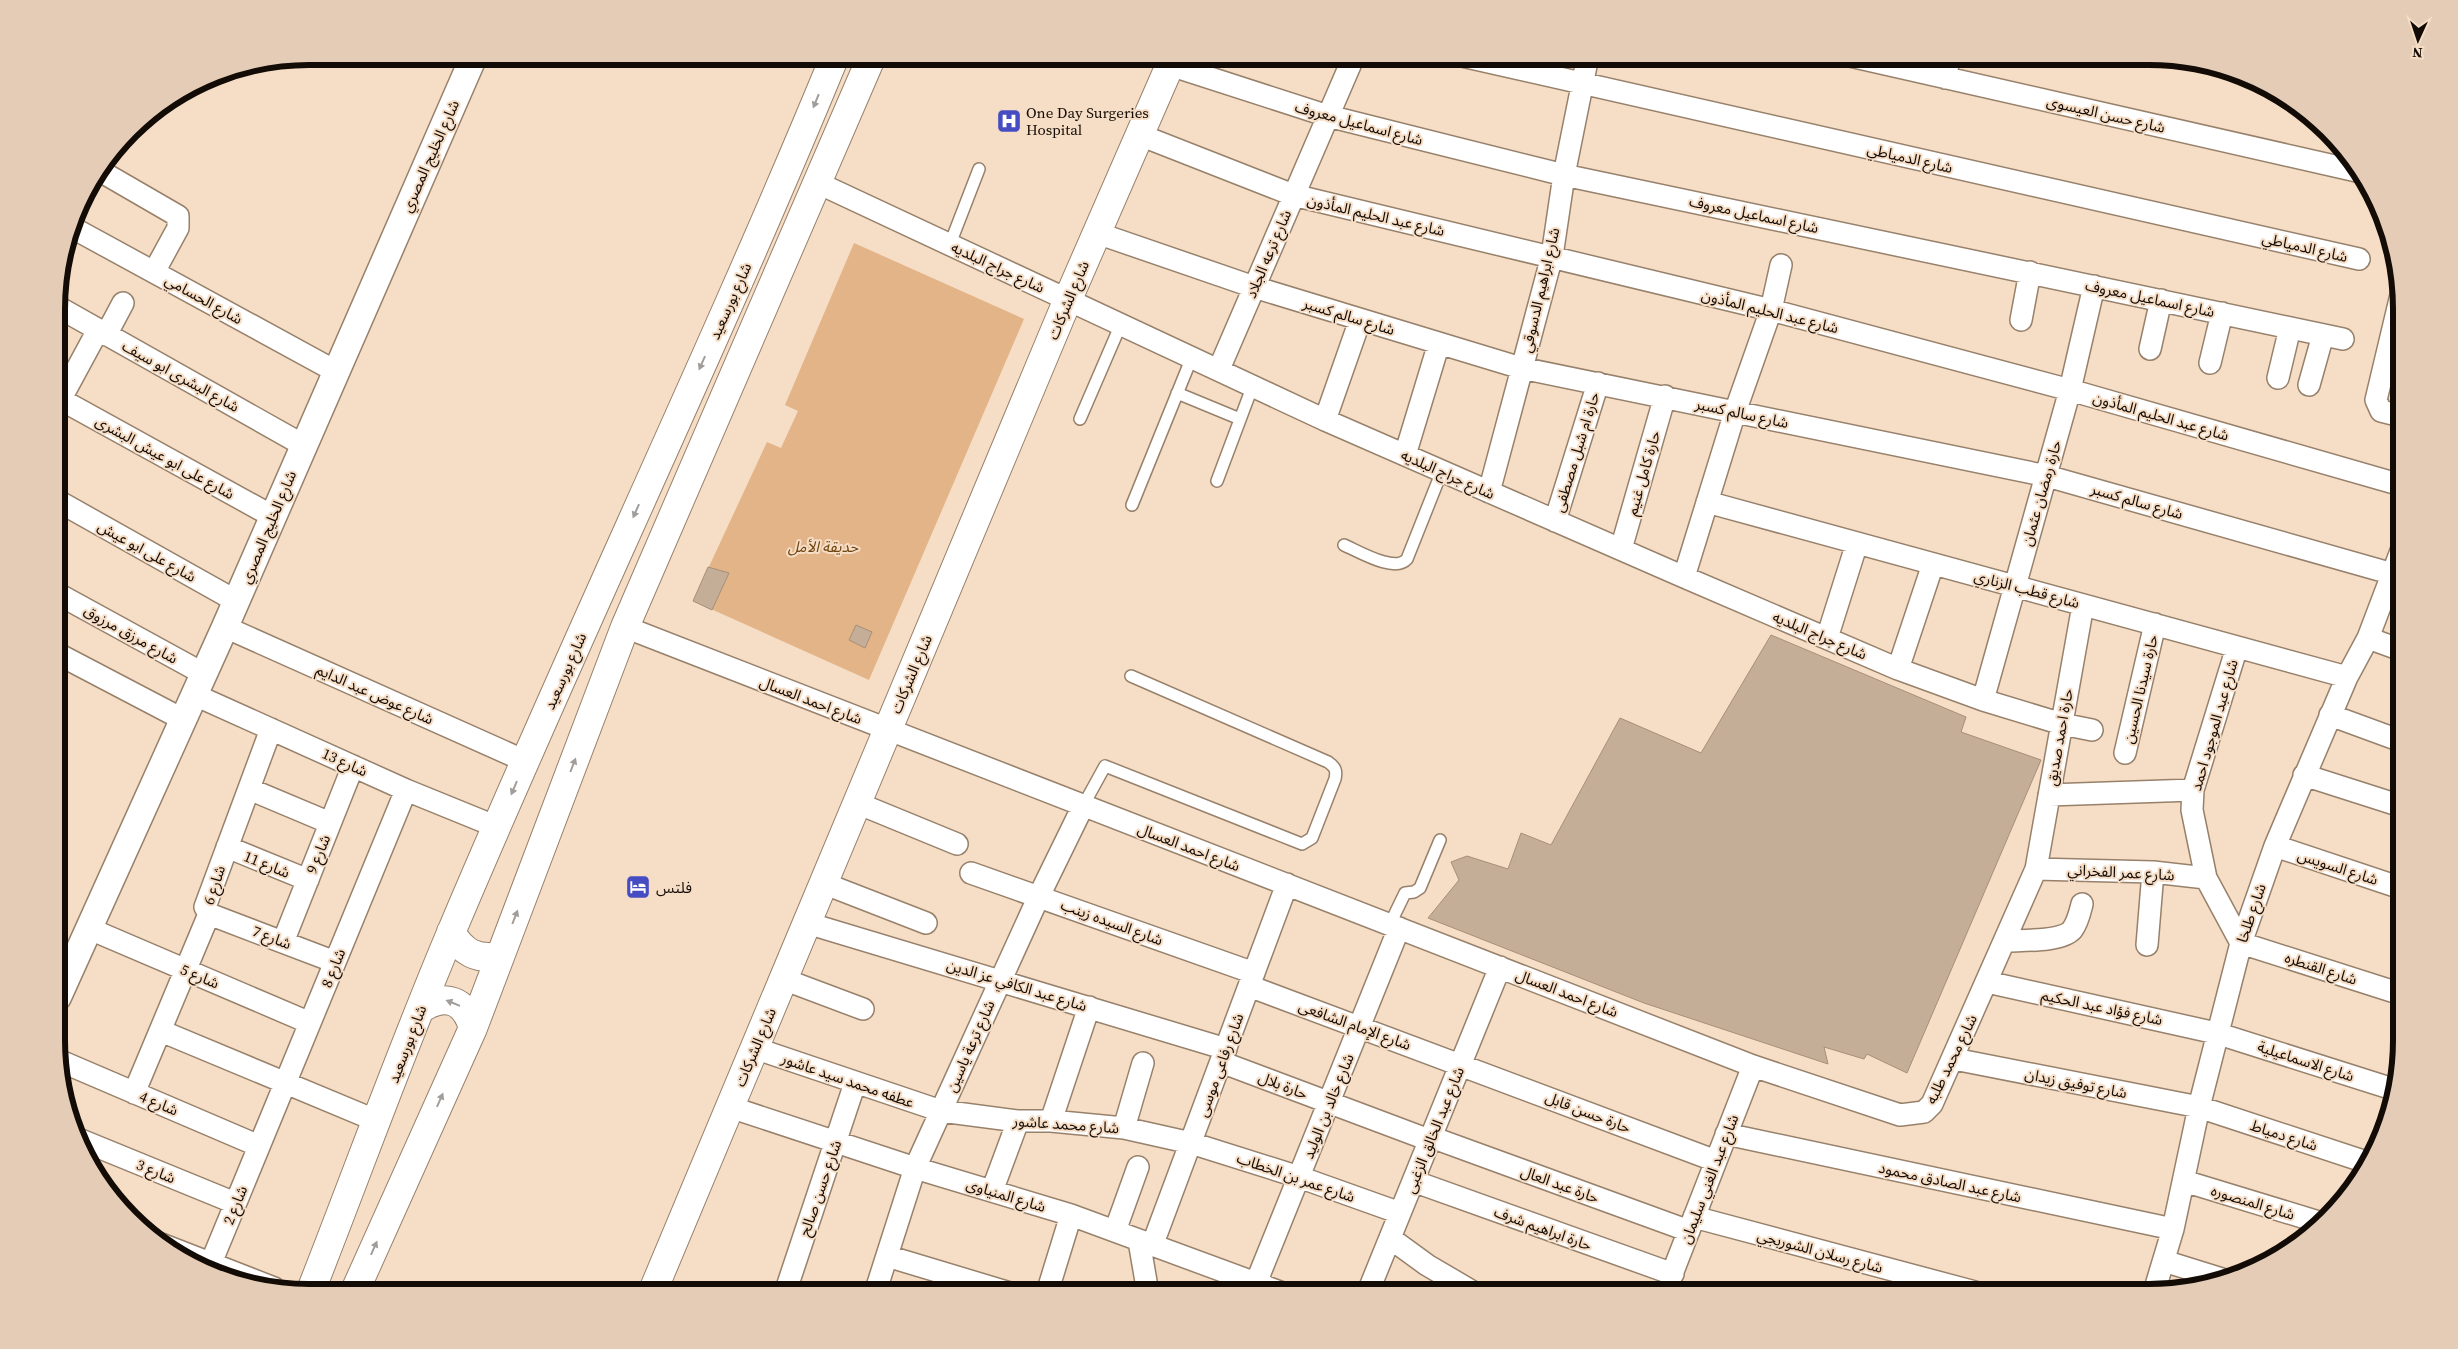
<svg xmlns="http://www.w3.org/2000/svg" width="2458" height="1349" font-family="'Source Serif 4','Noto Sans Arabic',serif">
	<rect width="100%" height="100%" fill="#f6ddc6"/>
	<!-- green -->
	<path fill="#e2b487" d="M854,243L1024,319L869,680L693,601L767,442L781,448L798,411L785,405Z"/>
	<!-- building -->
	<path fill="#c5ae98" stroke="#a68f79" d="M708,567L729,573L712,610L693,601Z
		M856,625L872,632L865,648L849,640Z
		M1771,635L1966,717L1961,732L2041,760L1907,1073L1867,1054L1864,1059L1824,1047L1828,1064L1644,1003L1428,918L1459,880L1451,862L1467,856L1508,869L1521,833L1551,845L1620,718L1701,753Z"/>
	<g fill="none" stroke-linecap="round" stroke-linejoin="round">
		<defs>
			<path id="service" d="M950,244L979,169
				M1177,393L1240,419
				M1080,419L1121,324
				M1217,481L1253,385
				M1132,505L1192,357
				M1344,545C1360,552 1395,573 1407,559L1442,471
				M1083,806L1105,766L1302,844L1312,838L1335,779C1337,770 1335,767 1328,762L1131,676
				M1390,924L1405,893L1414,892L1420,888L1440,840"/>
			<path id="minor" d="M1462,56L2359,259
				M1850,56L2361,172
				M1170,65L1328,116L1564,175L2343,339
				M1945,78L1950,56
				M1140,135L1293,195L1771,310L2070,390L2401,485
				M102,172L178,216V228L154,272
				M818,183L1325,420L1684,577L1898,669L1983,700L2062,724L2092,730
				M73,228L335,371
				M1097,233L1254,287L1521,368L2047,476L2393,574
				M2401,295L2376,400L2381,411L2401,416
				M58,307L303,445
				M2021,320L2030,272
				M106,335L123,303
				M2150,349L2161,300
				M2210,363L2222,313
				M1219,369L1354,56
				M2278,378L2290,328
				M2309,385L2323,335
				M58,398L272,516
				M58,404L98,330
				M1325,420L1360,320
				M1405,455L1439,343
				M1489,492L1552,256L1564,175L1588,56
				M58,501L236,601
				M1707,502L2347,677
				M1555,521L1598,383
				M1621,549L1665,396
				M1684,577L1735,412L1771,310L1781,265
				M58,594L204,674
				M225,627L525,761
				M625,627L1753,1066L1900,1115L1924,1112L1932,1104L2036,869L2083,605
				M1827,638L1857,543
				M2368,638L2401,650
				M2237,647L2193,790L2192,810L2206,878L2241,943L2401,994
				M58,654L184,720
				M1898,669L1933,564
				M195,695L406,790L497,827
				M1983,700L2070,390L2094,286
				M2330,715L2401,741
				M2125,753L2155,624
				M2304,775L2401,806
				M249,789L330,823
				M2049,795L2193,790
				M857,803L957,844
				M2275,846L2401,888
				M227,847L308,880
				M2036,869L2153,872L2206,878
				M971,873L1254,973
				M823,883L926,923
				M209,914L335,962
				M807,923L1226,1049
				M90,929L310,1023
				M2006,941C2022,940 2061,942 2072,930C2078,922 2080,912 2082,904
				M283,942L353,766
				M2147,945L2153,872
				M58,954L75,962
				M783,979L863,1009
				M1987,982L2216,1033L2396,1090
				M1249,986L1716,1161
				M161,1031L377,1121
				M754,1048L941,1111L1018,1121H1051L1124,1128L1191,1143L1299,1177L1400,1213
				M1954,1059L2199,1107L2369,1163
				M58,1060L259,1146
				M1221,1062L1429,1140
				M134,1093L209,914L205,907L271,729
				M730,1107L915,1168L1071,1215L1280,1292
				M1051,1121L1089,1007
				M1124,1128L1143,1063
				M1726,1134L2173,1229
				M1431,1137L1689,1231
				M76,1138L235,1203
				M1413,1181L1673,1274
				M2184,1181L2322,1223
				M992,1191L1018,1121
				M1694,1217L1975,1292
				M1115,1231L1138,1167
				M1390,1238L1427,1265L1473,1292
				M1139,1241L1148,1293
				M161,1244L274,1288
				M1152,1246L1287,884
				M887,1256L1010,1293
				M2164,1261L2225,1280
				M211,1263L406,790
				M1256,1283L1399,928
				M1368,1292L1500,967
				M1665,1292L1753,1066
				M2154,1292L2173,1229L2199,1107L2241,943L2275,846L2347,677L2368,638L2401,551
				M785,1293L855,1083
				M875,1293L915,1168L1039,896L1083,806
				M1047,1293L1071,1215"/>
			<path id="tertiary" d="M58,997L225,627L474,56"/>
			<path id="secondary" d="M652,1293L1068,299L1174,56"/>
			<path id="primary" d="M451,932C463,953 477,960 500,956
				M422,1008C446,993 465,1000 473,1028
				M310,1293C358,1171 402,1048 453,928C576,636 714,350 835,56
				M354,1293L473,1028L625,627L872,56"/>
		</defs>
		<!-- service casing -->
		<use href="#service" stroke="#97816b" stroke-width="14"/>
		<!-- minor casing -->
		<use href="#minor" stroke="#97816b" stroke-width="24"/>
		<!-- tertiary casing -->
		<use href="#tertiary" stroke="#97816b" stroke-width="29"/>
		<!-- secondary casing -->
		<use href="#secondary" stroke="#97816b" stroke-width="30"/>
		<!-- primary casing -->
		<use href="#primary" stroke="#97816b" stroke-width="30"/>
		<!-- service -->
		<use href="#service" stroke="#fff" stroke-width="11"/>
		<!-- minor -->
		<use href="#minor" stroke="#fff" stroke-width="21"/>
		<!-- tertiary -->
		<use href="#tertiary" stroke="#fff" stroke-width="26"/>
		<!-- secondary -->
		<use href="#secondary" stroke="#fff" stroke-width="28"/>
		<!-- primary -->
		<use href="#primary" stroke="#fff" stroke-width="28"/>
	</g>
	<!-- one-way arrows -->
	<defs><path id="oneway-solid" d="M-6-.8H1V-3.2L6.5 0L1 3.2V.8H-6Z" transform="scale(1.25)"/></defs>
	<g fill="#a19d9b">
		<use href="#oneway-solid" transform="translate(816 101) rotate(112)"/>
		<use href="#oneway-solid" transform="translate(702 363) rotate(114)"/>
		<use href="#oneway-solid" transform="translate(636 511) rotate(114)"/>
		<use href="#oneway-solid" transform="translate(573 765) rotate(-69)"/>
		<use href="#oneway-solid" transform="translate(514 788) rotate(113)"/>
		<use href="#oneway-solid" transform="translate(515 917) rotate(-69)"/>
		<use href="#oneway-solid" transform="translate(453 1003) rotate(-158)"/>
		<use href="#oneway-solid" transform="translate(440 1100) rotate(-66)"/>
		<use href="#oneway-solid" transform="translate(374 1248) rotate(-66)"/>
	</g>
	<!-- icons -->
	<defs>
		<symbol id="hospital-square" viewBox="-11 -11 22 22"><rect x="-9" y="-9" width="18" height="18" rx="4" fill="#464cc1" stroke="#f6ddc6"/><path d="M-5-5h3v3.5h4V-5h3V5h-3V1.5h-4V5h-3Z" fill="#fff"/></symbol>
		<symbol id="hotel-square" viewBox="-11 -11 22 22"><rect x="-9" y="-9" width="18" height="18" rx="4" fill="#464cc1" stroke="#f6ddc6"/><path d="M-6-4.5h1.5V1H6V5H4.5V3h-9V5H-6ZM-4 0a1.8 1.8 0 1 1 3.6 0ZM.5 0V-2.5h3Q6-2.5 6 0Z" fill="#fff"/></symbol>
	</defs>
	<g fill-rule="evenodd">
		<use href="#hospital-square" x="995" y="107" width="28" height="28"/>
		<use href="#hotel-square" x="624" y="873" width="28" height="28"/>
	</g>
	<g text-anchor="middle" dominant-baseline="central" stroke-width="4" stroke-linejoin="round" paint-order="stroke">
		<!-- poi labels -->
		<g font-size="15" fill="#130b05" stroke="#f6ddc6" text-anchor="start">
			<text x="1026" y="112">One Day Surgeries<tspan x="1026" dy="17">Hospital</tspan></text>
			<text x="656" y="887">فلتس</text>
		</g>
		<!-- street labels -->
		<g font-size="15" fill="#130b05" stroke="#f6ddc6">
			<text transform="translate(2106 114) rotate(13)">شارع حسن العيسوى</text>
			<text transform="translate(1359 123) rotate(15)">شارع اسماعيل معروف</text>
			<text transform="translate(430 156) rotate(-66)">شارع الخليج المصري</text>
			<text transform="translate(1910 158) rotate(13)">شارع الدمياطي</text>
			<text transform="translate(1754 214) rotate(12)">شارع اسماعيل معروف</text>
			<text transform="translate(1376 215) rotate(13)">شارع عبد الحليم المأذون</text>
			<text transform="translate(2305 247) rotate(13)">شارع الدمياطي</text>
			<text transform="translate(1268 254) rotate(-67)">شارع ترعه الجلاد</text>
			<text transform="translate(998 267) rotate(25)">شارع جراج البلديه</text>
			<text transform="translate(1540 290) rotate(-77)">شارع ابراهيم الدسوقي</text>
			<text transform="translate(2150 298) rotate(12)">شارع اسماعيل معروف</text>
			<text transform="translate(204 299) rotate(29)">شارع الحسامي</text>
			<text transform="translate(1068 300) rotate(-67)">شارع الشركات</text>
			<text transform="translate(730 301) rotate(-66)">شارع بورسعيد</text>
			<text transform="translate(1770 311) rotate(14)">شارع عبد الحليم المأذون</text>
			<text transform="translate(1349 316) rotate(17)">شارع سالم كسبر</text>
			<text transform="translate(181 376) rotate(29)">شارع البشرى ابو سيف</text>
			<text transform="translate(1742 413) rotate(12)">شارع سالم كسبر</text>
			<text transform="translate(2161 416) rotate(16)">شارع عبد الحليم المأذون</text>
			<text transform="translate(1576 452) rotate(-73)">حارة ام شبل مصطفى</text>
			<text transform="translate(165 457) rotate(29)">شارع على ابو عيش البشرى</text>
			<text transform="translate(1643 473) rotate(-74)">حارة كامل غنيم</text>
			<text transform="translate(1448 474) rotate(24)">شارع جراج البلديه</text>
			<text transform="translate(2041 493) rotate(-74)">حارة رمضان عثمان</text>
			<text transform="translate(2137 501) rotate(16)">شارع سالم كسبر</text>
			<text transform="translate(268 527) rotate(-67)">شارع الخليج المصري</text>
			<text transform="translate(147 551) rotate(29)">شارع على ابو عيش</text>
			<text transform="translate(2027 589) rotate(15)">شارع قطب الزناري</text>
			<text transform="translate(131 634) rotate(29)">شارع مرزق مرزوق</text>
			<text transform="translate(1820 635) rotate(23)">شارع جراج البلديه</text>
			<text transform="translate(565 671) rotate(-66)">شارع بورسعيد</text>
			<text transform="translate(911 674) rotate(-67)">شارع الشركات</text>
			<text transform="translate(2140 689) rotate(-77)">حارة سيدنا الحسين</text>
			<text transform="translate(375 694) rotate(24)">شارع عوض عبد الدايم</text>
			<text transform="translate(811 700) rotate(21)">شارع احمد العسال</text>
			<text transform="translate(2214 725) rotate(-74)">شارع عبد الموجود احمد</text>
			<text transform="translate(2059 737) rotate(-80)">حارة احمد صديق</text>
			<text transform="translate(345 762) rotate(24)">شارع 13</text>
			<text transform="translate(1189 847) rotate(21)">شارع احمد العسال</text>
			<text transform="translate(318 854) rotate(-68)">شارع 9</text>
			<text transform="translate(267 864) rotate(22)">شارع 11</text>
			<text transform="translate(2338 867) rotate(18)">شارع السويس</text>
			<text transform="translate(2121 872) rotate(3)">شارع عمر الفخراني</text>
			<text transform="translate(214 885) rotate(-72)">شارع 6</text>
			<text transform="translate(2251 913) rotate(-71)">شارع طلخا</text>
			<text transform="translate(1112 922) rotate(20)">شارع السيده زينب</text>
			<text transform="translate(272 937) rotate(21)">شارع 7</text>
			<text transform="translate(333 968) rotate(-68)">شارع 8</text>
			<text transform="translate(2321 968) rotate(18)">شارع القنطره</text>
			<text transform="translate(200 976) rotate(23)">شارع 5</text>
			<text transform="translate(1017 985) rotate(17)">شارع عبد الكافي عز الدين</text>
			<text transform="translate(1567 993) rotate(21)">شارع احمد العسال</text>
			<text transform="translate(2102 1007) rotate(12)">شارع فؤاد عبد الحكيم</text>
			<text transform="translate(1355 1025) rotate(20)">شارع الإمام الشافعى</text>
			<text transform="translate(407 1044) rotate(-69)">شارع بورسعيد</text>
			<text transform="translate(970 1046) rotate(-66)">شارع ترعة ياسين</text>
			<text transform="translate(755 1047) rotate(-67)">شارع الشركات</text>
			<text transform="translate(1951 1059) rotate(-64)">شارع محمد طلبه</text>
			<text transform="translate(2306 1061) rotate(18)">شارع الاسماعيلية</text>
			<text transform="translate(1220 1065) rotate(-70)">شارع رفاعى موسى</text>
			<text transform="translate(848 1080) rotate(19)">عطفه محمد سيد عاشور</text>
			<text transform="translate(2076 1083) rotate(11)">شارع توفيق زيدان</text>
			<text transform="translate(1283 1085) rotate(21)">حارة بلال</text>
			<text transform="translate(159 1103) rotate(23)">شارع 4</text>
			<text transform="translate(1328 1106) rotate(-68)">شارع خالد بن الوليد</text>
			<text transform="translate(1588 1112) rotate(21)">حارة حسن قابل</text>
			<text transform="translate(1066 1124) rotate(4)">شارع محمد عاشور</text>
			<text transform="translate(1434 1130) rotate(-68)">شارع عبد الخالق الزغبى</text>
			<text transform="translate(2284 1135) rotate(18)">شارع دمياط</text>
			<text transform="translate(156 1171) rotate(22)">شارع 3</text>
			<text transform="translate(1296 1177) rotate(19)">شارع عمر بن الخطاب</text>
			<text transform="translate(1709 1179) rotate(-69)">شارع عبد الغني سليمان</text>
			<text transform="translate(1950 1182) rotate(12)">شارع عبد الصادق محمود</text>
			<text transform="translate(1560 1184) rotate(20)">حارة عبد العال</text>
			<text transform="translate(820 1188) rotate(-71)">شارع حسن صالح</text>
			<text transform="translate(1006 1195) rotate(17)">شارع المنياوى</text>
			<text transform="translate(2253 1202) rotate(17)">شارع المنصوره</text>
			<text transform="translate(235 1205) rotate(-68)">شارع 2</text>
			<text transform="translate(1543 1228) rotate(20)">حارة ابراهيم شرف</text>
			<text transform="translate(1820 1251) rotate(15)">شارع رسلان الشوربجي</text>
		</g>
		<!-- park labels -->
		<g font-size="15" font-style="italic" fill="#6e430d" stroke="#f6ddc6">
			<text x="823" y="546">حديقة الأمل</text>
		</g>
	</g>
	<!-- crop -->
	<path d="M0 0H2458V1349H0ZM309 65H2149A244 244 0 0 1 2393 309V1040A244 244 0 0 1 2149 1284H309A244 244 0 0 1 65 1040V309A244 244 0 0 1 309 65Z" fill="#e4ccb7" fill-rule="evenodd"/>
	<path fill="none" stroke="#130b05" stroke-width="6" d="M309 65H2149A244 244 0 0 1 2393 309V1040A244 244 0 0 1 2149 1284H309A244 244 0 0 1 65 1040V309A244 244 0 0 1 309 65Z"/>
	<!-- north arrow -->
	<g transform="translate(2418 40) rotate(183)" stroke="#f6ddc6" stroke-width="4" paint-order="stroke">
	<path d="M0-4L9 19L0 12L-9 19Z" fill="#130b05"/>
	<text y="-8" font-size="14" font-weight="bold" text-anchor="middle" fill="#130b05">N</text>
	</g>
</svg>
